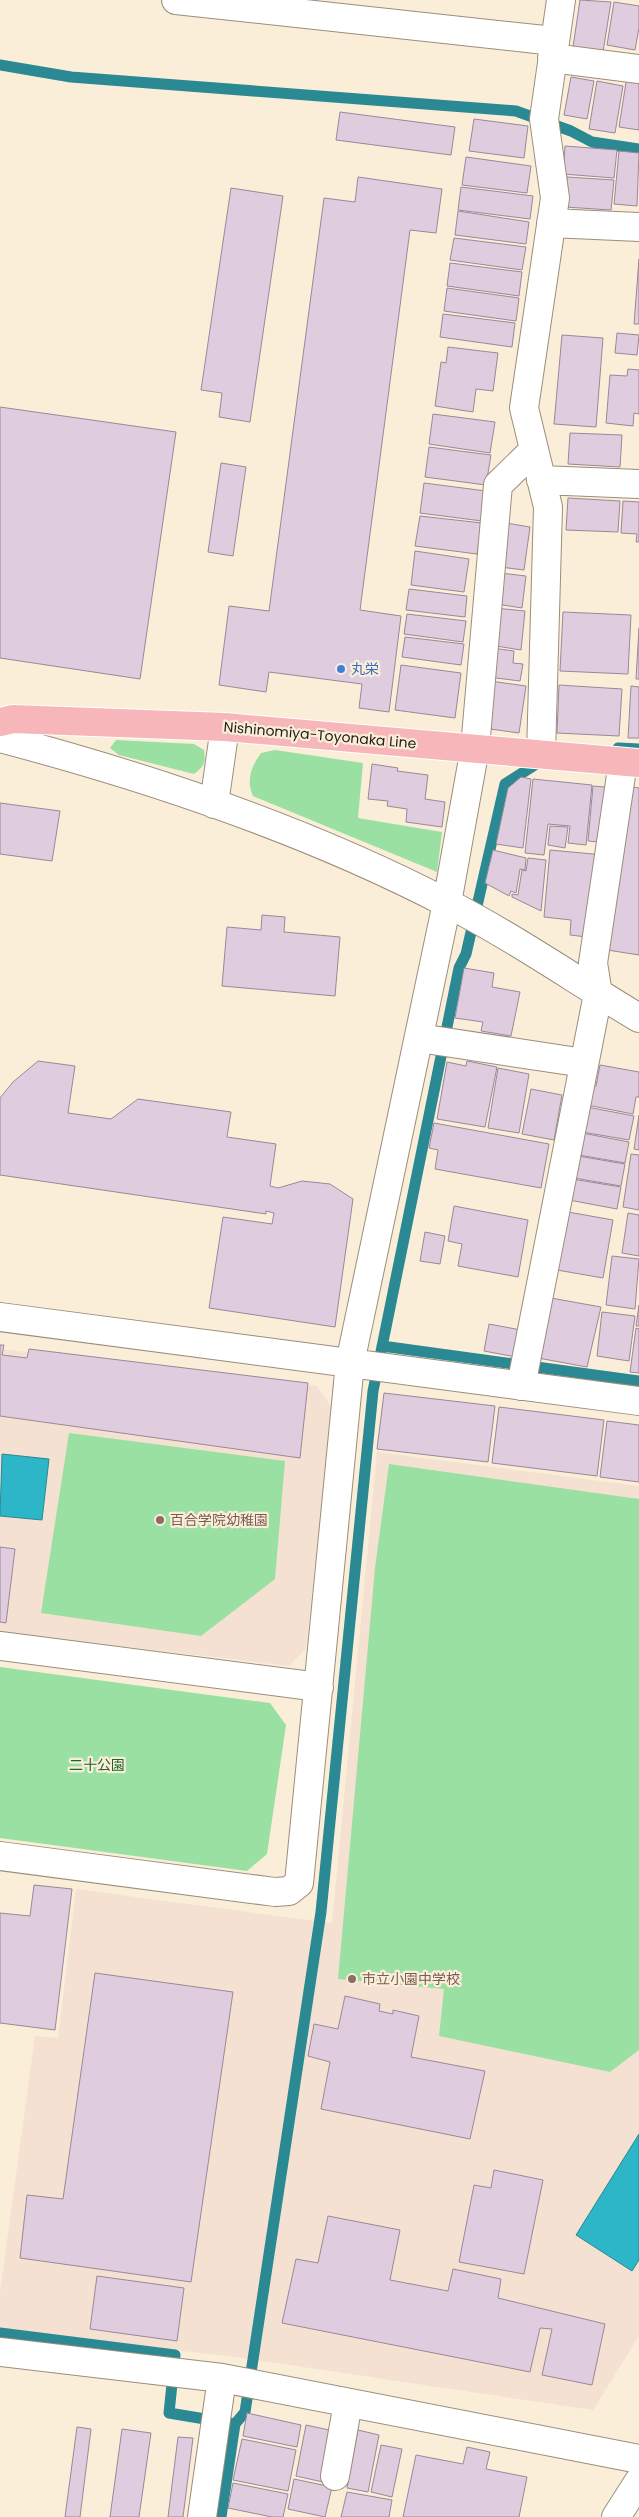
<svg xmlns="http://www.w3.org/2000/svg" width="639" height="2517" font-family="Poppins,'Noto Sans JP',sans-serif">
	<rect width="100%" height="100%" fill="#fbeed9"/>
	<!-- education -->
	<path fill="#f5e1d2" d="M0,1349L317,1386L332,1408L306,1649L289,1666L0,1632Z
		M377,1452L639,1486V2336L593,2410L235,2357L0,2330V2292L35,2036L58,2038L76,1889L332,1923Z"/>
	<!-- green -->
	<path fill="#9ae0a2" d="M116,740L194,744L204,750C206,762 204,767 194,774L119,755L110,748Z
		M275,750L363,763L358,818L442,832L437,872L253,796C246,780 251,767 261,753Z
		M69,1433L285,1461L275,1579L201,1636L41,1613Z
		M389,1464L639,1499V2050L610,2072L439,2036L444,1989L338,1979L375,1568Z
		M0,1667L270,1703L286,1725L267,1854L247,1871L0,1838Z"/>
	<!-- water -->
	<path fill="#2db6c7" stroke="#2a8992" d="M2,1454L49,1459L42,1520L0,1516Z
		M639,2134V2260L632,2271L576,2235Z"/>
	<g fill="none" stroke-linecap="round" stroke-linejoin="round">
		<!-- stream -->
		<path stroke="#2a8992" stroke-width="11" d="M0,65L71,77L516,111L571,131L592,142L639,149
			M618,748L639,749
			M382,1346L639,1381
			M0,2333L175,2355L169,2413L235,2424L221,2517
			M235,2424L245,2412L321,1912L373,1391L459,968L466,954L505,784L544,759"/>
	</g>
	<!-- building -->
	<path fill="#dfcddf" stroke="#998898" d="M580,0L611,2L603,52L573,47Z
		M614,2L639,6V28L635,50L607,45Z
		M627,76L639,78V130L619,127Z
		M571,77L594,81L587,119L564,115Z
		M597,81L623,86L615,133L589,129Z
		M340,112L455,127L451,155L336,140Z
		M474,119L528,126L524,158L469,151Z
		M565,146L617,150L614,178L563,174Z
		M619,151L639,153L637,206L614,204Z
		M466,157L531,166L527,193L462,185Z
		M358,177L442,189L436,233L410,230L360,610L401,616L389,712L359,708L362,684L269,672L266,692L219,685L229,606L269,611L324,198L355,202Z
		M567,177L614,180L611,210L565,207Z
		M461,187L533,196L530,219L458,210Z
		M231,188L283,196L250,422L219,417L222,393L201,390Z
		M458,211L529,222L526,244L455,235Z
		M454,238L526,247L522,270L450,260Z
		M639,259V324H634Z
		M450,263L522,272L519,296L447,286Z
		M447,288L519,298L516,321L444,311Z
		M443,314L515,323L512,347L440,337Z
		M617,333L639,335L637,355L615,353Z
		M562,335L603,338L596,427L554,424Z
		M448,347L498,353L493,391L476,389L473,412L435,406L441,362L446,363Z
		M628,369L639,370V414L634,413L633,426L606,423L610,375L627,376Z
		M0,407L176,432L140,679L0,658Z
		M433,414L495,422L490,453L429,444Z
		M570,433L622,435L620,467L568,464Z
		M429,447L491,455L486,485L425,477Z
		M221,463L246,467L233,556L208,552Z
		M424,483L486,491L482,521L420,513Z
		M568,498L620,501L618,532L566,530Z
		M623,501L639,502V542H636L637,534L621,533Z
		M420,516L482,523L477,554L415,546Z
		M506,523L530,527L524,570L500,567Z
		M415,551L469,559L464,592L411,585Z
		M500,573L526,576L522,608L496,604Z
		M409,589L467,596L465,617L406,610Z
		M495,608L525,611L521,650L490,645Z
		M563,612L631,615L628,674L560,671Z
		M407,614L466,621L463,642L404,634Z
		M639,628V679H636Z
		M405,637L464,644L461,665L402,657Z
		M492,648L514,651L513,663L523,664L520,681L488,677Z
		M401,665L461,673L455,718L395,710Z
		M490,681L526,686L519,733L483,728Z
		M559,685L622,689L619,736L557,733Z
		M631,686L639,687V738H628Z
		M372,764L398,768L397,771L428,775L425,799L445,802L442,827L406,822L407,809L387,806L388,801L368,799Z
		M521,777L531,779L523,848L496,844L508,788Z
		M533,779L592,785L586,845L568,843L570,826L548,824L544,855L525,853Z
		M593,786L615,788L609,843L588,841Z
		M625,786L639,788V955L601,949Z
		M0,803L60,811L52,861L0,854Z
		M550,826L568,827L565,848L548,845Z
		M493,850L526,858L525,870L520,869L516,893L511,891L509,896L485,883Z
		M550,850L604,855L595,938L570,935L571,920L544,917Z
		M528,858L546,860L541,911L512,897V894L518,895L522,870L526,871Z
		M262,915L285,917L284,932L340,937L335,996L222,986L227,927L261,930Z
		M464,968L494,973L492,987L520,992L511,1036L481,1031L483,1022L455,1018Z
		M38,1061L75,1066L68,1113L111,1119L138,1099L231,1112L227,1137L276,1144L270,1186L278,1188L302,1181L330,1184L353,1199L335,1327L209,1308L223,1217L272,1224L274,1213L266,1211V1214L0,1175V1098L13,1082Z
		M467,1061L497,1067L485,1127L437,1119L447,1062L466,1066Z
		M600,1065L639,1072V1097H636L633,1114L587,1105L591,1085L596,1086Z
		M498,1068L529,1074L519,1133L488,1128Z
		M531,1089L562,1095L554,1140L522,1134Z
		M587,1107L634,1116L629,1140L582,1132Z
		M639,1115V1150L634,1149Z
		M434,1123L549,1144L541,1188L435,1169L438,1150L429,1148Z
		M582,1133L629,1142L625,1163L579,1155Z
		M631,1154L639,1155V1210L623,1207Z
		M578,1156L625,1164L621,1186L574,1178Z
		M572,1179L621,1187L617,1209L569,1200Z
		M454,1206L528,1220L518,1277L458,1266L462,1244L448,1241Z
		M568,1212L613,1220L603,1278L557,1270Z
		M628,1213L639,1215V1256L622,1253Z
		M425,1232L445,1236L440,1264L420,1261Z
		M612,1256L639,1259L635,1309L606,1305Z
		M551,1298L601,1307L587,1367L538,1358Z
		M639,1305V1326H636Z
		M602,1312L635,1316L629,1361L597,1356Z
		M489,1324L521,1330L516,1357L484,1351Z
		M636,1328L639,1329V1373L630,1372Z
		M0,1345H4L2,1355L27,1358L29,1349L308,1383L300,1458L0,1416Z
		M384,1393L495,1406L488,1462L377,1449Z
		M499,1407L604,1420L597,1476L492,1463Z
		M607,1421L639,1425V1482L600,1477Z
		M0,1547L15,1549L6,1623L0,1622Z
		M34,1885L72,1889L55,2030L0,2023V1913L30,1916Z
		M95,1973L233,1992L191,2282L20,2258L27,2195L63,2199Z
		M345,1996L380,2004L379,2011L393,2014V2010L419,2016L411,2057L485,2071L470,2139L321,2109L330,2062L308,2056L314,2024L338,2029Z
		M494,2170L543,2180L524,2274L459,2262L474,2185L491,2188Z
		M328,2216L400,2230L390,2280L448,2291L453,2269L501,2279L498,2298L605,2324L592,2385L542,2375L552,2329L540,2328L530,2372L282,2323L296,2259L318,2263Z
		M97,2276L184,2288L177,2341L90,2329Z
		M247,2413L301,2425L297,2447L243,2436Z
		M306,2425L334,2431L323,2482L296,2476Z
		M77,2427L91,2429L80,2517H65Z
		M122,2429L151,2433L139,2517H110Z
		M358,2430L379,2435L368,2492L347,2488Z
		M178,2437L193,2438L183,2517H168Z
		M242,2439L296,2450L288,2491L233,2480Z
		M381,2445L402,2449L392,2497L371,2492Z
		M467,2447L490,2452L486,2469L527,2477L519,2517H403L416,2455L463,2464Z
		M294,2479L332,2487L325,2517L288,2509Z
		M233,2483L288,2494L283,2517H272L228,2508Z
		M347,2492L392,2500L389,2517H341Z"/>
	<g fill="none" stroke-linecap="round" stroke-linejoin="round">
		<defs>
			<path id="minor" d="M176,0L554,41
				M552,58L639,69
				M551,223L639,227
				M541,480L639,484
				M0,738C152,778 306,830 445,902C512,936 575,980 639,1018
				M541,754L548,507L524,408L555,198L544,119L561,0
				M214,804L225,727
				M419,1038L584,1063
				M0,1317L639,1401
				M521,1386L598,994L593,963L623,762
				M0,1646L319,1687
				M0,1856L275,1892L289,1891L299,1883L350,1363L447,903L475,748L498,485L534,450
				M0,2352L222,2378L639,2459
				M335,2476L348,2403
				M202,2517L222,2378
				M616,2517L639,2481"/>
			<path id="major" d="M0,722L13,719L225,727L639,763"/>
		</defs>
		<!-- minor casing -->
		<use href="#minor" stroke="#9a8e7b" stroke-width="30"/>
		<!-- major casing -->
		<use href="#major" stroke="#fff" stroke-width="30"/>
		<!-- minor -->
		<use href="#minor" stroke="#fff" stroke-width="28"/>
		<!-- major -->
		<use href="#major" stroke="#f7b6b9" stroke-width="28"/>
	</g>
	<!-- markers -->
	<circle fill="#3f7fe0" stroke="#fbeed9" stroke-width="2" cx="341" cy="669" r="5"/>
	<g fill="#8d6e63" stroke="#fbeed9" stroke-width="2">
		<circle cx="160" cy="1520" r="5"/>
		<circle cx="352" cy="1979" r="5"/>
	</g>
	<g text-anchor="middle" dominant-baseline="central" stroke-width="4.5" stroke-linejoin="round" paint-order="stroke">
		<!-- shop labels -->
		<g font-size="14" fill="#366cbe" stroke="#fbeed9" text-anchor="start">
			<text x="351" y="669">丸栄</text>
		</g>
		<!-- street labels -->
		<g font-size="14" fill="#242018" stroke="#fbeed9">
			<text transform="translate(320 735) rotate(5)">Nishinomiya-Toyonaka Line</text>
		</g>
		<!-- education labels -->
		<g font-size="14" fill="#785e54" stroke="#fbeed9" text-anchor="start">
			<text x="170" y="1520">百合学院幼稚園</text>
			<text x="362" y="1979">市立小園中学校</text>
		</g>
		<!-- park labels -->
		<g font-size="14" fill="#1c652c" stroke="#fbeed9">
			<text x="97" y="1765">二十公園</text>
		</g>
	</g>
</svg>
